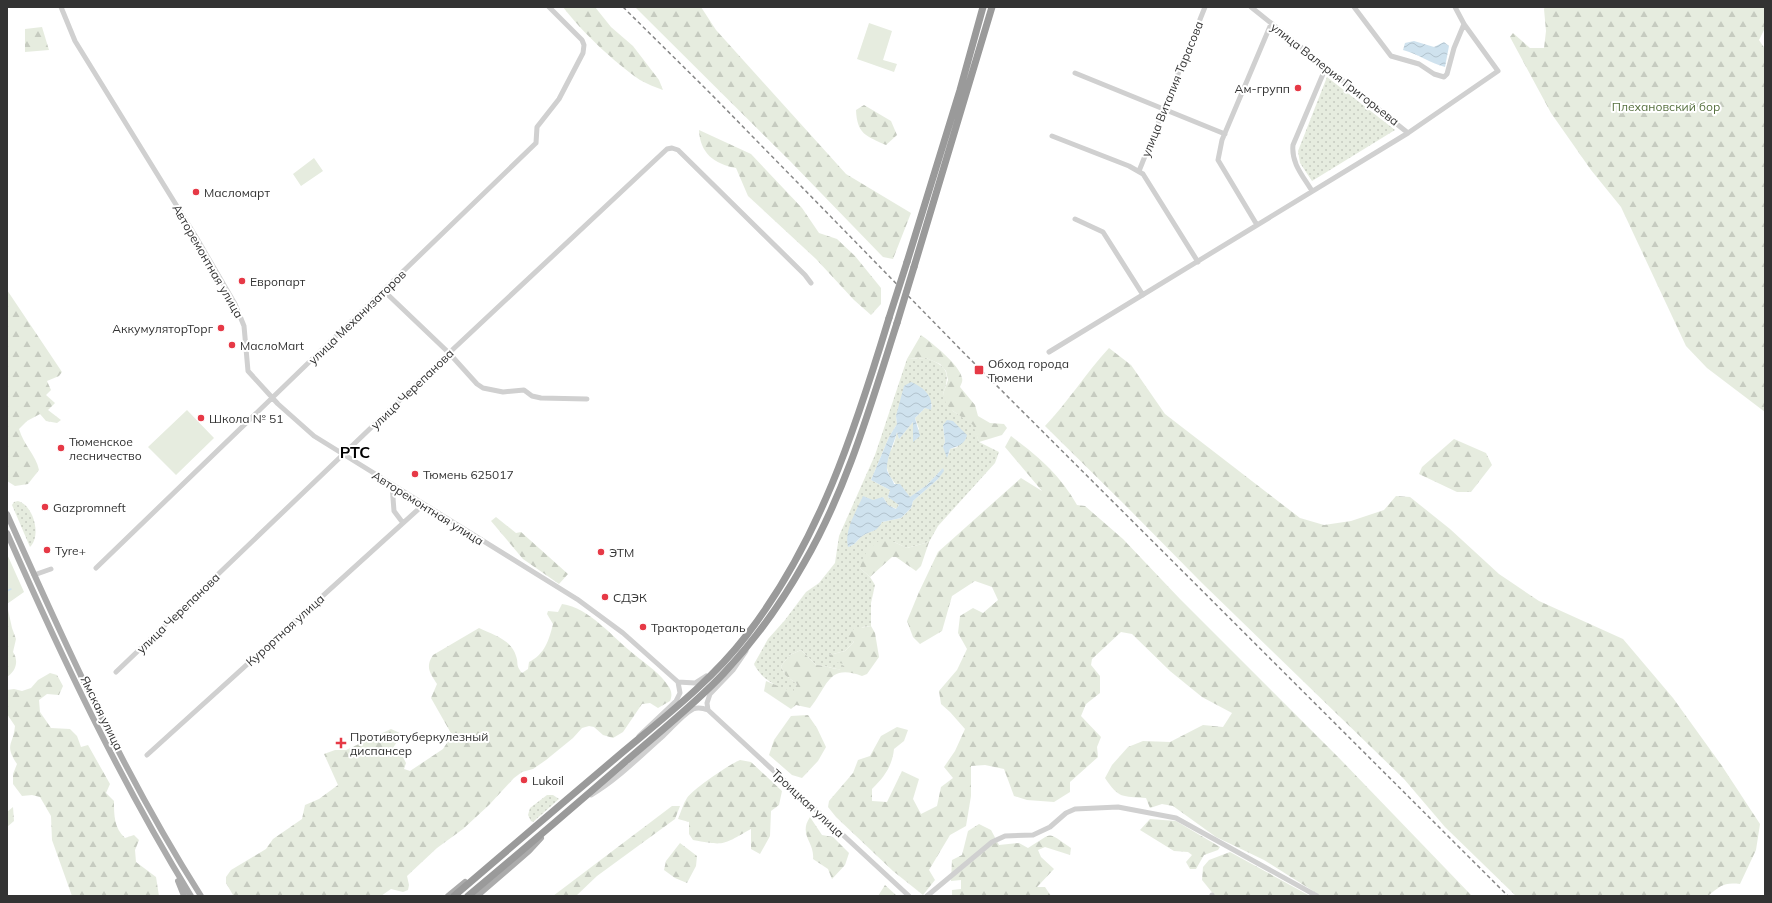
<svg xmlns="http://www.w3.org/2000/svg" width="1772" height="903" font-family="Mulish,sans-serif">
	<defs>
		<pattern id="grass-dots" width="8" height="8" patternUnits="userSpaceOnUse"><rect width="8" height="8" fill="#e6ecdf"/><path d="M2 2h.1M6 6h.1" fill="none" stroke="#c6cbc0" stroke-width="1.8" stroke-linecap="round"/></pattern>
		<pattern id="forest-firs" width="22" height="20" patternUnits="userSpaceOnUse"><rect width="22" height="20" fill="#e6ecdf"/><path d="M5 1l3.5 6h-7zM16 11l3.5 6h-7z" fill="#c6cbc0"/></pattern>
		<pattern id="water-waves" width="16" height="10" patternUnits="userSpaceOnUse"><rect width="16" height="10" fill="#cfe2ee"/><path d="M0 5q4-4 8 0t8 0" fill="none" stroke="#b2c2cd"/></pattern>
	</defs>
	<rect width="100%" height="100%" fill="#fff"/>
	<!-- grass -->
	<path fill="url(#grass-dots)" fill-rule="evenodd" d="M1327,77L1395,130L1312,181L1300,163L1298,151Z
		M926,358C947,366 951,372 943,394L953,411L974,425L979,442L999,452L995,463L938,526L929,542L907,548L894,542L860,568L870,577L875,585L871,603V626L863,627L847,636L854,642L845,651L829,655L844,664L843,669C833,670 826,665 816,665L801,650L790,655L781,666L785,675L797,684L793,693C777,687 761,679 754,664L768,639L785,620L806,592L819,583L835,563L839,536L875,455L907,359ZM900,404H932L931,409L925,408L915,418L919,429L913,441V422L899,439L897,431C896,436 895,441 893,446C892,449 889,452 888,455C882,474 897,486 910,497L927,485L943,468L938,479L913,501L911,508L901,518L882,522C876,532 872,530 864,535C857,539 856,545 848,547C849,513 856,515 883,497L888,505L897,509L899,504L888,497L890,490L871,480L889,437L897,424L896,416ZM943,425L958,447L950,449L949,455L943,447L945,442Z
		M18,501C33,505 42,535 30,547L12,505L14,502Z
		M547,795H553L559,799L533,822L531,821L528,815L530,808Z"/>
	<!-- forest -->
	<path fill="url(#forest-firs)" d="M563,7H595L611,27L633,46L659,80L663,90C655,87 647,84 640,80C614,62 582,32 563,7Z
		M635,7H701L716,30L846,174L911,213L893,259L883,257L789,160Z
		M1545,7H1765V28L1759,40L1765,49V412L1707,368L1686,346L1621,207L1591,170L1551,113L1510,37L1513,33L1530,48H1544L1546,31L1544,9Z
		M42,27L49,50L25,52V29Z
		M864,105L891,121L897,135L886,145C866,136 857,134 856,110Z
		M699,130L751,154L802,208L819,233L837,239L855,256L881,288V304L871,315L854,300L816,259L748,196L736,168C714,164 700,153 699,130Z
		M7,290L62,372L59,376L47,381L51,390L46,395L55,403L48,410L61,420L57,423L46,421L40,414L27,421L19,429C24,446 36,455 39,470L28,484L15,486L7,481Z
		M921,335C932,343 960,365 962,378C963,382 961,384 960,387L975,405L978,416L990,423L1004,424L1007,428L1002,435L979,442L973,425L953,411L946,404L943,394L948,380L946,371L940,364L926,358L907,359Z
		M1109,348L1131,365L1165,414L1300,518L1324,525L1351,521L1384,510L1396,496L1410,497L1450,529L1499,574L1539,601L1623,639L1673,698L1722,766L1760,824L1756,850L1740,884C1724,882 1720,886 1708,896H1516L1445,827L1404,779L1202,583L1126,506L1045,426C1068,402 1086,373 1109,348Z
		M1011,436C1039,457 1060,475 1077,505L1085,506L1123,539L1180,599L1340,759L1472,896H1321L1264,860L1216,837L1173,806L1162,804L1150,808L1146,798C1122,796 1119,799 1105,778L1112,765L1128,747L1143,741L1170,742L1203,725L1223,727L1232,713L1202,697L1170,671L1132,634L1121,632L1092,659L1091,665L1100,676V693L1086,704L1081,716L1101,737L1097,747L1098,757L1070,782V792L1054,802L1027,800L1014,796L1004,769L985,765L971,766V796L966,826L950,835L929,870L935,880L923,895L893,871L836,817L828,807L829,801L853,773L858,760L870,756L881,736L897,727L908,730L904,741L894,749C892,767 884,777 872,789V801L887,802L902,771L919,779L913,799L921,814L937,806L941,787L953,778L944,767L955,751L965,729L950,712L941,704L939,691L957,670L967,649L958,633L960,616L973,608L983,613L998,600L992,587L975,581L952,596L942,631L920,644L913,637L907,621L919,592L938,552L1021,478L1042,491L1005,447Z
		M1454,439L1486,453L1492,465L1471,492H1457L1419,474L1422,467Z
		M496,517L516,533L521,532L568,574L559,584L523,559L491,521Z
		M880,540L894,542L907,548L929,542L921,566L916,571L896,557H892L870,577L860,568C863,554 869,548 880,540Z
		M562,604C589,607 614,639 635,655C646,664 661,674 669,687C672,692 672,696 670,701L658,708L650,703L642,704L623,732L613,738L603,735L594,727L589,726L582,728L573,738L546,760L533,769L522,772L514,778L489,805L463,829L437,848L407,876L409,885L408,890L403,892L391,889L381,896L233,895L226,883V877L231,870L266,849L273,839L302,819L305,805L319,799L338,785L324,754L335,750H346L391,729L402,734L389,754L400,751L406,763L404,769L410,771L443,749L452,735L431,698L437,684C430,673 425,667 433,655L479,628C492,634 512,640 516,656C519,664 515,664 522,673L528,669L529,662C545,654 549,640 553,624L547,614L548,611L558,612Z
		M7,605L12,628L16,639L13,652C19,661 16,671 7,677Z
		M871,626L875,633L879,657L867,674L862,676C828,663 828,686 810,708L796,705L791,709L764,691L766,681L793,692L797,684L785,675L781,666L790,655L801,650L816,665C826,665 833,670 842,669L844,664L831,661L829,655L845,651L854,642L846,636L854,629Z
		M50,673L57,675L63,686L59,695L47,694L39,700L40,712L51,728L70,729L77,736L81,747L88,745L110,784L106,793L114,801C114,815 114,828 125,838L134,835L139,840L135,850L136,862L156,877L159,896H72L52,840L51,816L40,797L32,795L22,796L13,784V774L17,764C4,744 13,746 15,726L7,714V690L14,689L22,691L31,688L38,680Z
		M808,715L817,728L826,747L818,761L802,778L792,775L769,755L774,740L791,716Z
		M740,760L751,762L782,791L779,805L771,811L770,836L760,854L751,849V829C722,845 726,846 693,840L689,834V822L678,819C681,812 683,804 687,798C693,789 730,764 740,760Z
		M672,806H680L675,819L597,876L576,896H553Z
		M13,807L14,821L7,827V812Z
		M810,817L822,835L833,837L849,853L845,865L832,879L828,869L813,859C815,842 798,835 810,817Z
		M1150,819L1176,821L1220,847L1218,850L1204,855L1196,869H1190L1186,862L1192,855L1188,852L1174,851L1140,830Z
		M979,824L991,830L999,845L1019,843L1028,848C1055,832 1045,831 1071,848L1070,855L1045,847L1038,850L1041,857L1054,869L1037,887H1045L1051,896H952V890L961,889V880L951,881L952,860L962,855L968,831Z
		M680,843L697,856L696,866L687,883L675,878L664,870L666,861Z
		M1230,852L1310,896H1215L1202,880L1203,867L1209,860Z
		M885,885L897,896H878Z"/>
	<!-- green -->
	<path fill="#e6ecdf" d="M869,23L892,31L883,60L897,64L894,72L857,59Z
		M314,158L323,171L301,186L293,174Z
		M187,410L214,438L176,475L148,447Z
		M7,554L24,592L7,604Z"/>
	<!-- water -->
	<path fill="url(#water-waves)" d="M1414,41L1434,47L1444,42L1449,46L1445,67C1430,63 1418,54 1403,50L1405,43Z
		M911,382C923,387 934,396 931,410L925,408L915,418L920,436L913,442V422L899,439L897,432C894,444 886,458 887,470C888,474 893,480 894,484H900L910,497L927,485L943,468L944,471L938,479L913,501L911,508L901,518L882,522C876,533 872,530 864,535C857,539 856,545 848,547C844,530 856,512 863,496L873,500L883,497L888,505L896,509L899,505L888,497L890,490L871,480L889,437L897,424L896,416L904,386Z
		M947,420L953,421L967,435C965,445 957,446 950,449L947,458L943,447L945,442L943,425Z"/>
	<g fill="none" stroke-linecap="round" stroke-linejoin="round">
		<!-- stream -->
		<path stroke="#cfe2ee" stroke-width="1.5" d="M7,579V580
			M7,591L11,589"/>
		<!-- minor -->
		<path stroke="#d0d0d0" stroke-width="5" d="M61,7L75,41L196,237L235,304L244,326L248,371L278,404L314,436L577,599L623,633L678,682
			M1251,7L1408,133L1498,71L1464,24L1455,7
			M1354,7L1391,56L1419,64L1434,74L1444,77L1447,74L1454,48L1464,24
			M1075,73L1225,134
			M1052,136L1129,166L1143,174L1198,262
			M1139,171L1205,7
			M1312,191C1303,176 1291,163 1293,145L1326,67
			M1075,219L1103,232L1143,295
			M1257,225L1218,160L1222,140L1271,24
			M384,291L449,353L477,384L483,388L503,392L524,390L532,396L541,398L587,399
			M1049,352L1408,133
			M392,485L394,511L403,523
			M96,568L536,143L537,127L559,99L583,53L584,45L582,40L549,7
			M34,575L51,569
			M116,672L449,353L667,149L672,148L678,150L805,275L811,283
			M678,682L695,683L706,676
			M708,710L707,703L710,694L733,670L746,651
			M639,736L676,701L680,693L678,682
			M147,755L423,505
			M591,795C617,780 640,756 663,736C672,728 682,715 693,709C698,707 703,708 708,710L909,896
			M1212,895V896
			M927,896L992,842L1005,836L1033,835L1050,827L1066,813L1075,809L1118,807L1176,818L1317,896"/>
		<!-- major -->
		<path stroke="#ababab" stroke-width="6" d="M7,514C65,644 124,775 201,896
			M7,533C62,658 120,780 191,896
			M178,881L184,896
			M448,896L465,882
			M477,896L529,851L541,838"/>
		<!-- highway -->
		<path stroke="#9a9a9a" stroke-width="7" d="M907,262L960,90L983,7
			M914,267L992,7
			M454,896C511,847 567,799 624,751C667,715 712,680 746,636C819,542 855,430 889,318
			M468,896C521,852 573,807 625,762C658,733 694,705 724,673C755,640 782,602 804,563C847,489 871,404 897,323"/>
		<!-- rail -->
		<path stroke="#888" stroke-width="1.5" stroke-dasharray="4 3" stroke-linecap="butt" d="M623,7L712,95L963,352L1508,896"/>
		<!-- highway-bridge -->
		<path stroke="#9a9a9a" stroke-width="7" d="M889,318L907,262
			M897,323L914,267"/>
	</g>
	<!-- markers -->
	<g fill="#e63946" stroke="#fff" stroke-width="1.5">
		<circle cx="1298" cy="88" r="4"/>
		<circle cx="196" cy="192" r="4"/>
		<circle cx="242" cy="281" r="4"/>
		<circle cx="221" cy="328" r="4"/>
		<circle cx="232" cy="345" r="4"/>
		<rect x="974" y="365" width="10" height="10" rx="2"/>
		<circle cx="201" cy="418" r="4"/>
		<circle cx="61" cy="448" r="4"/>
		<circle cx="415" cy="474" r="4"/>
		<circle cx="45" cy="507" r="4"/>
		<circle cx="47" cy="550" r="4"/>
		<circle cx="601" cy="552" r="4"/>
		<circle cx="605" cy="597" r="4"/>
		<circle cx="643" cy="627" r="4"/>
		<path d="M339 737h4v4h4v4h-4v4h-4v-4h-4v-4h4z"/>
		<circle cx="524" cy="780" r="4"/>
	</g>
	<g text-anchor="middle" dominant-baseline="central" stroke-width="4" stroke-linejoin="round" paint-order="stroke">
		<!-- street labels -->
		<g font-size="12" fill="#333" stroke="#fff">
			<text transform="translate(1335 74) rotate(38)">улица Валерия Григорьева</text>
			<text transform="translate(1172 89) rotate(-68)">улица Виталия Тарасова</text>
			<text transform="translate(208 261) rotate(60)">Авторемонтная улица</text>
			<text transform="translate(357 317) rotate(-44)">улица Механизаторов</text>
			<text transform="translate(412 389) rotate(-44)">улица Черепанова</text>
			<text transform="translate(428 508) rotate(32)">Авторемонтная улица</text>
			<text transform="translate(178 613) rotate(-44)">улица Черепанова</text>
			<text transform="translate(285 630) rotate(-42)">Курортная улица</text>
			<text transform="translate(102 713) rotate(64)">Ямская улица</text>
			<text transform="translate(808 803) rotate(43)">Троицкая улица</text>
		</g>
		<!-- poi labels -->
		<g font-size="12" fill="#333" stroke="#fff" text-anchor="start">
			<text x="1290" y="88" text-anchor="end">Ам-групп</text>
			<text x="204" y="192">Масломарт</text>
			<text x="250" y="281">Европарт</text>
			<text x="213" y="328" text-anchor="end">АккумуляторТорг</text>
			<text x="240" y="345">МаслоMart</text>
			<text x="988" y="363">Обход города<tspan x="988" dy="14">Тюмени</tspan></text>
			<text x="209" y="418">Школа № 51</text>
			<text x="69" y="441">Тюменское<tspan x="69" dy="14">лесничество</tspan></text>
			<text x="423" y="474">Тюмень 625017</text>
			<text x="53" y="507">Gazpromneft</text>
			<text x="55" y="550">Tyre+</text>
			<text x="609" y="552">ЭТМ</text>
			<text x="613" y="597">СДЭК</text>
			<text x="651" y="627">Трактородеталь</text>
			<text x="350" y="736">Противотуберкулезный<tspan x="350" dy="14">диспансер</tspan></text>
			<text x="532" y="780">Lukoil</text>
		</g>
		<!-- park labels -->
		<g font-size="12" fill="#56703f" stroke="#fff">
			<text x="1666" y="106">Плехановский бор</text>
		</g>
		<!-- district labels -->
		<g font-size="16" font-weight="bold" fill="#000" stroke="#fff">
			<text x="355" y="452">РТС</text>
		</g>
	</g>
	<!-- border -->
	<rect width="1772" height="903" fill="none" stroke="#333333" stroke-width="16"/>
</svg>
